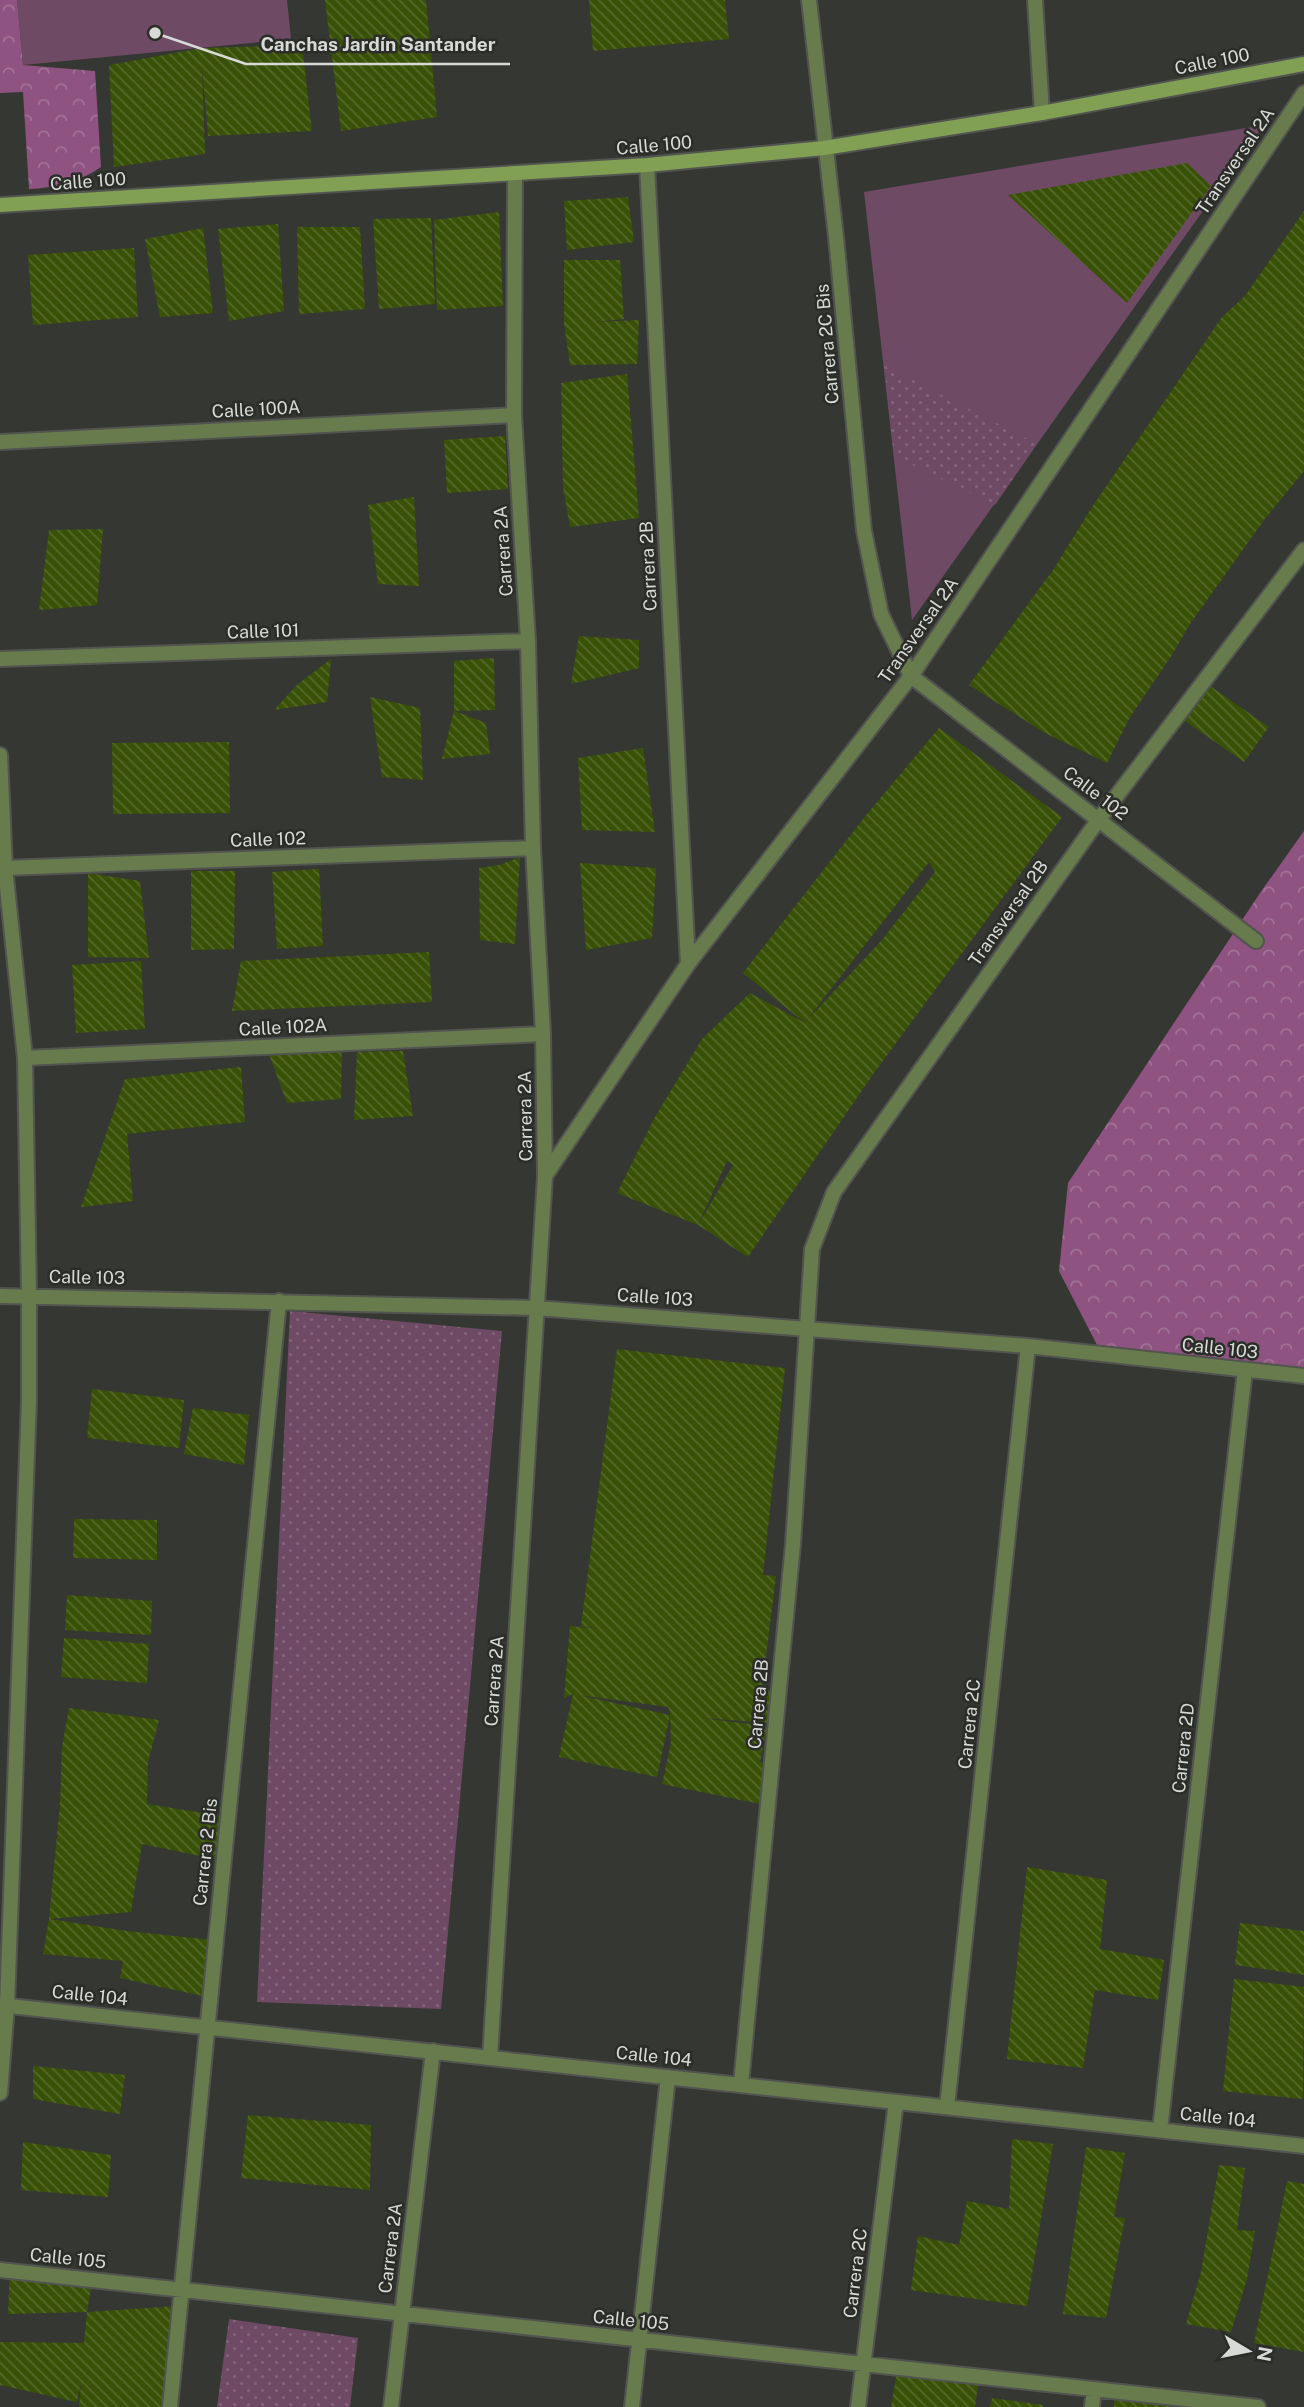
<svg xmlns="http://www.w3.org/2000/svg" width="1304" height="2407" font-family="'Public Sans',sans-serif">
	<defs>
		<pattern id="forest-crowns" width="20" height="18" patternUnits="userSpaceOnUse" patternTransform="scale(1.75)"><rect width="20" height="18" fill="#8e5380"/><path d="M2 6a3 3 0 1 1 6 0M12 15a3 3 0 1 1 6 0" fill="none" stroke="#a27397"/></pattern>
		<pattern id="park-dots" width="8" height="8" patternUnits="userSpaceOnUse" patternTransform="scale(1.75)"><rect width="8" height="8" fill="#6e4a65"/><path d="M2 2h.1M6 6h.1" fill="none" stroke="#82647a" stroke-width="1.8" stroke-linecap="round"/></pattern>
		<pattern id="building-back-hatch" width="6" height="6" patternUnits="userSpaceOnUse" patternTransform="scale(1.75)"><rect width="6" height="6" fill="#395106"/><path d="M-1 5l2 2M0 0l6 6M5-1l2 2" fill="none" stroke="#55692a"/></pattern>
	</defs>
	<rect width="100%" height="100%" fill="#353732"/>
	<!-- grass -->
	<path fill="#6e4a65" d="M17,0H287L291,39L23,65Z
		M1264,125L912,620L864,192Z"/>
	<!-- forest -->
	<path fill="url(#forest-crowns)" d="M0,0H17L23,65L95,71L101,167C80,182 54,188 29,189L23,92L0,93Z
		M1304,831V1370L1097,1345L1059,1271L1068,1183L1260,893Z"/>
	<!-- park -->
	<path fill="url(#park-dots)" d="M884,365L1037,444L995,505L894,456Z
		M290,1311L502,1331L441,2009L257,2002Z
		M229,2319L358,2338L350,2407H217Z"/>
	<!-- building -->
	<path fill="url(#building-back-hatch)" fill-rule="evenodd" d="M325,0H426L437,117L341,131Z
		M589,0H725L729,39L593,51Z
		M302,45L312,131L208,136L202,66L205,154L114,167L109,65L202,48Z
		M1187,163L1211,186L1127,303L1008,195Z
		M628,197L634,242L567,250L564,201Z
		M1304,211V471L1264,520L1190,624L1172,655L1130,717L1107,763L1043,732L969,685L1055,567L1092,507L1222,317L1245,296Z
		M499,212L503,306L437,310L434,220Z
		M431,218L435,304L379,309L373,219Z
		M278,224L284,311L229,321L218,229Z
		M297,227H360L365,309L299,314Z
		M203,228L213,313L160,317L145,239Z
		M134,248L138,317L33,325L28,255Z
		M564,260H620L624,319L594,322L639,320L637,364L570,365L564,323Z
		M627,374L639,518L570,527L563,487L561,383Z
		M505,436L508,489L447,493L444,440Z
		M414,497L419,586L378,584L368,505Z
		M103,529L97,605L39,610L49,530Z
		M579,636L639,640V668L571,684Z
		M494,658L495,710L454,711V661Z
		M331,659L327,702L274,710L298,684Z
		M1210,686L1269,727L1244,762L1185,721Z
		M370,697L420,708L423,780L382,777Z
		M454,711L486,723L490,754L442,759Z
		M939,728L1062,817L874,1073L748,1257L698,1225L733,1165L727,1161L698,1225L617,1193L655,1117L702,1039L750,993L805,1023L743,973L867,814ZM929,862L935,872L882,940L807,1020Z
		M229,742L230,813L113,814L112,743Z
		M643,748L655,832L582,830L578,758Z
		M520,857L515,944L480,940L479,868L499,865Z
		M580,863L656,868L652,938L586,950Z
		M319,869L323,946L277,949L272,872Z
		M191,871H235L234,949L191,950Z
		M88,873L140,881L149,958L88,957Z
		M429,952L432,1002L232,1011L241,961Z
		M141,961L145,1029L76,1033L72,965Z
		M403,1051L413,1116L354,1120L357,1052Z
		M342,1052L341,1099L287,1103L269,1054Z
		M241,1067L245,1122L127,1134L133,1201L81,1207L125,1079Z
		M617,1349L785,1368L763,1575L776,1576L762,1689L775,1691L770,1723L701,1718L767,1726L760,1762L768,1763L760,1804L662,1784L671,1743L670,1712L668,1707L578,1695L670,1715L657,1777L559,1757L573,1694L564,1698L570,1626L599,1629L581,1626Z
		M92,1389L184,1400L179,1448L87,1438Z
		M193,1408L249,1415L244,1465L184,1454Z
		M74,1519L157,1520V1560L73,1558Z
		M67,1595L152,1601L151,1635L65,1630Z
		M64,1638L149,1644L147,1683L61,1677Z
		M69,1708L159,1720L148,1762L147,1804L228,1817L224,1861L142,1844L131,1912L49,1919L60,1805L62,1747Z
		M1027,1867L1107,1880L1100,1949L1164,1960L1158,2000L1095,1990L1083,2068L1007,2059Z
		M49,1919L127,1931L212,1940L207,1997L120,1978L123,1961L43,1954Z
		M1240,1923L1304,1931V1975L1235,1965Z
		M1234,1979L1304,1987L1303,2099L1223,2091Z
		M33,2066L125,2075L120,2114L33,2099Z
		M248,2115L371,2125L370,2190L241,2178Z
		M1012,2139L1053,2144L1027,2306L911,2290L918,2236L959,2245L967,2201L1009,2209Z
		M23,2142L111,2155L108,2197L21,2190Z
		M1086,2147L1125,2153L1114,2217L1125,2218L1106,2318L1063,2314Z
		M1219,2165L1245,2168L1237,2230L1255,2231L1247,2279L1231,2332L1186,2324L1201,2272Z
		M1287,2181L1304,2184V2352L1254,2343Z
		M10,2268L93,2275L87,2312L177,2306L165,2407H79L81,2383L77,2402L0,2385V2342L84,2343L87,2312L8,2314Z
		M897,2372L978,2385L975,2407H891Z
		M1115,2395L1210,2407H1114Z
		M992,2398L1043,2405V2407H990Z"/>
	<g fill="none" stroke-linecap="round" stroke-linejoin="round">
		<defs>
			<path id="street" d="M809,0L836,237L864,531L881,614L911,676L1256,941
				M1035,0L1042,113
				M647,165L688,964
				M0,442L514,415
				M0,659L528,641
				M0,755L5,868L25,1058L29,1295V1399L7,2005L0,2093
				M5,868L533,848
				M25,1058L543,1034
				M545,1176L688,964L911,676L1304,93
				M0,1296L536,1308L1028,1346L1304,1376
				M0,2005L1304,2146
				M490,2057L545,1176L543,1034L533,848L528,641L514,415L515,174
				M741,2084L793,1544L812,1249L834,1192L1099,819L1304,550
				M947,2107L1028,1346
				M1160,2130L1245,1370
				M0,2270L1258,2407
				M170,2407L279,1301
				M391,2407L433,2051
				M632,2407L668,2077
				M858,2407L896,2102
				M1092,2407L1094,2389"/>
			<path id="secondary" d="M0,205L647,165L824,148L1042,113L1304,64"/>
		</defs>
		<!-- street casing -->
		<use href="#street" stroke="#525450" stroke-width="18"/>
		<!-- secondary casing -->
		<use href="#secondary" stroke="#525450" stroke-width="18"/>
		<!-- street -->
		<use href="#street" stroke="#677b4c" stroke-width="14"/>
		<!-- secondary -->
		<use href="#secondary" stroke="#81a054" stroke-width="14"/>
	</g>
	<g text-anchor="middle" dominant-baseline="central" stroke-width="5" stroke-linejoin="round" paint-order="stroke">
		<!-- street labels -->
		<g font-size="18" fill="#d8dad7" stroke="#2b2d28">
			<text transform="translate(1212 61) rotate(-11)">Calle 100</text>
			<text transform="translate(654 145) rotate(-5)">Calle 100</text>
			<text transform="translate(1235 161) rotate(-56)">Transversal 2A</text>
			<text transform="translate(88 181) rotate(-4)">Calle 100</text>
			<text transform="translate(827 344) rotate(-95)">Carrera 2C Bis</text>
			<text transform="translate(256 409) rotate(-3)">Calle 100A</text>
			<text transform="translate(503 551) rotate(-94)">Carrera 2A</text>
			<text transform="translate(648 566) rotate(-93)">Carrera 2B</text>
			<text transform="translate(918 630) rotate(-55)">Transversal 2A</text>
			<text transform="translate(263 631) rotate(-2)">Calle 101</text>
			<text transform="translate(1096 793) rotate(37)">Calle 102</text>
			<text transform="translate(268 839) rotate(-2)">Calle 102</text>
			<text transform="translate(1008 913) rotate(-55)">Transversal 2B</text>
			<text transform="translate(283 1027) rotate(-3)">Calle 102A</text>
			<text transform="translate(525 1116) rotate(-91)">Carrera 2A</text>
			<text transform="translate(87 1277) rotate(1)">Calle 103</text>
			<text transform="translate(655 1297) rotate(4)">Calle 103</text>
			<text transform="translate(1220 1348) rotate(6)">Calle 103</text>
			<text transform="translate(494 1681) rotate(-86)">Carrera 2A</text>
			<text transform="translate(758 1704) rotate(-85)">Carrera 2B</text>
			<text transform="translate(969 1724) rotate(-84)">Carrera 2C</text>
			<text transform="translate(1183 1748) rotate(-84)">Carrera 2D</text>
			<text transform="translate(205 1852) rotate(-84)">Carrera 2 Bis</text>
			<text transform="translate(90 1995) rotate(6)">Calle 104</text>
			<text transform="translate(654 2056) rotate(6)">Calle 104</text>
			<text transform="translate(1218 2117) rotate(6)">Calle 104</text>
			<text transform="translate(390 2248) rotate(-83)">Carrera 2A</text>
			<text transform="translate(68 2258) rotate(6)">Calle 105</text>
			<text transform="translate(855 2273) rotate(-83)">Carrera 2C</text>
			<text transform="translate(631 2320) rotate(6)">Calle 105</text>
		</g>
	</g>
	<!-- callouts -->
	<path fill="none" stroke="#d8dad7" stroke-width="2.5" d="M155 33L246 64H510"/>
	<circle fill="#d8dad7" stroke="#2b2d28" stroke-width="2.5" cx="155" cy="33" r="7"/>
	<g font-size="19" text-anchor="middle" font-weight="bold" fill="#d8dad7" stroke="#2b2d28" stroke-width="5" stroke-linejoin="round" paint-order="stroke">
		<text x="378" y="51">Canchas Jardín Santander</text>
	</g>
	<!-- north arrow -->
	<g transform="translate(1248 2351) rotate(100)" stroke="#2b2d28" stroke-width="5" paint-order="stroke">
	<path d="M0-5L12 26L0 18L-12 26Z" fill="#d8dad7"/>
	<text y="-10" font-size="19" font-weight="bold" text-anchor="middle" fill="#d8dad7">N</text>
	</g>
</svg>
